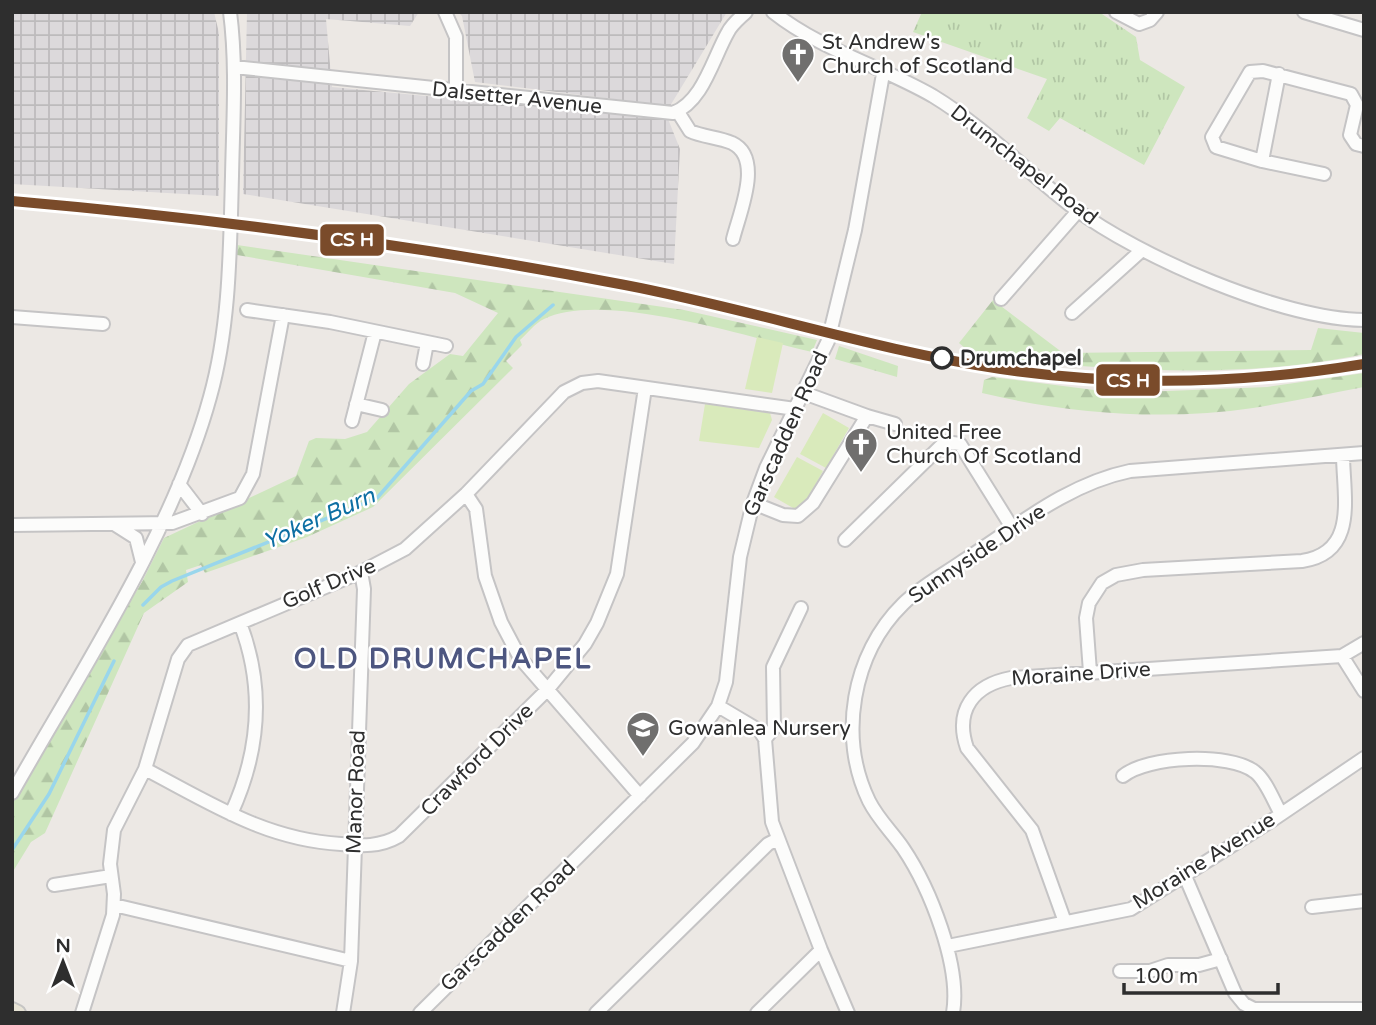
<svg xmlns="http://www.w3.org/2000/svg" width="1376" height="1025" viewBox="0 0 1376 1025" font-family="'Varela Round',sans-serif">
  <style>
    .industrial { fill: url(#industrial-grid) }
    .grass { fill: url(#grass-tufts) }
    .forest { fill: url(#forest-firs) }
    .pitch { fill: #d9eabb }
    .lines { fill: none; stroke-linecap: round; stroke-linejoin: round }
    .stream { stroke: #99d6ec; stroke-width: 3.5 }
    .minor-casing { stroke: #c5c4c5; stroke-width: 16 }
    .major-casing { stroke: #c6c5c4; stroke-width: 18 }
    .minor { stroke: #fcfcfb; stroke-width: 12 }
    .major { stroke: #e8e4d6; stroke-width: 14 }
    .rail-1-casing { stroke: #fff; stroke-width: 16 }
    .rail-1 { stroke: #7a4b2a; stroke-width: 10 }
    .stop-dot { fill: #fff; stroke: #2e2e2e; stroke-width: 3.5 }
    .labels { text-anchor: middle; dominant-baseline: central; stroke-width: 5; stroke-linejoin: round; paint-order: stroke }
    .poi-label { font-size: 21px; fill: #2e2e2e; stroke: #fff; text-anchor: start }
    .street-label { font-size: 21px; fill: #2e2e2e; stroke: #fff }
    .stop-label { font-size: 21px; font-weight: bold; fill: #2e2e2e; stroke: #fff; text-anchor: start }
    .water-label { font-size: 23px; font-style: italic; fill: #0d6fa3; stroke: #fff }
    .district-label { font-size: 28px; font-weight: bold; letter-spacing: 2px; fill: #4d5680; stroke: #fff }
    .line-badge { stroke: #fff; stroke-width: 2.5 }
    .badge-label { font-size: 19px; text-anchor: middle; font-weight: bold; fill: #fff }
  </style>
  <defs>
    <pattern id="industrial-grid" width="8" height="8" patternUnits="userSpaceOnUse" patternTransform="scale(1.75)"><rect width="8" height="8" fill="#dcd9db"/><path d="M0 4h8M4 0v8" fill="none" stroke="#bdbbbc"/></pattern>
    <pattern id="grass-tufts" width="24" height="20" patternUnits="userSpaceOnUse" patternTransform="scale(1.75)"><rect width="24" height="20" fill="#cee6be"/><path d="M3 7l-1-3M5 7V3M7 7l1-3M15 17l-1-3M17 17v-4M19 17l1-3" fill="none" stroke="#b1c6a4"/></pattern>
    <pattern id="forest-firs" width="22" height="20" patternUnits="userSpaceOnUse" patternTransform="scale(1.75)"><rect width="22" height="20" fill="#cee6be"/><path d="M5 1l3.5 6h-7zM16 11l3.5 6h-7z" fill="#b1c6a4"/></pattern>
  </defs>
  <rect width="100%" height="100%" fill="#ece8e4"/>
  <path class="industrial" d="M12,12H214L219,33V196L12,184Z
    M247,12H419L410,26L326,19L332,87L668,119L680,149L674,264L243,194Z
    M458,12H727L670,106L475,82L462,16Z"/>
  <path class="grass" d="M922,12H1099L1136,37L1140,60L1185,87L1144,165L1060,118L1049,131L1027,118L1047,79L913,32Z"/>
  <path class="forest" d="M237,245L684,310L817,340L812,352C749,337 601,290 544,319C535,323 527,334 520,340L522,345L506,361L513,368L373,507L307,537L205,573L201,565L186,570L188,582L144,613L45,833L31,842L12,873V804L143,580L164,538L296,476L309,441L316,438L345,439L367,432L409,384L450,354L463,356L498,313L455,293L237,255Z
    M993,300L1063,353L1311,350L1318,328L1364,333V354C1241,381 1097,370 973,355L959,343Z
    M839,346L898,366L897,377L835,359Z
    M1364,373V387C1327,394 1290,402 1253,408C1165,421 1069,414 982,393L984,380L992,377L1118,393L1267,387Z"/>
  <path class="pitch" d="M757,337L783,343L772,393L745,389Z
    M705,404L770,413L772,420L759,448L699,441Z
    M823,413L849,428L826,468L800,454Z
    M797,457L823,471L800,512L774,497Z"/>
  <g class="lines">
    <path class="stream" d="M143,605L161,587L172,581L377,498L471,391L483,384L516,337L553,305
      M12,850L49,794L114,661"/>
    <defs>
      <path id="minor" d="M445,12L456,37V92
        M773,12C821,50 881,66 933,96C984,127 1027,172 1074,208C1139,257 1282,319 1364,320
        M1116,12L1139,24L1150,20L1157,12
        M1304,12L1364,30
        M234,67L673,113C703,102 713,58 728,32C732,24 740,18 746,12
        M678,112L690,131C703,137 718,137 732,143C764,158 739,214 733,239
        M1262,161L1279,74
        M1324,174L1262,161L1216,147L1212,137L1250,72L1263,71L1351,94L1357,105L1350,135L1356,144L1364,146
        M1001,299L1078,211
        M247,310L330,322L446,346
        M1072,313L1142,250
        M12,317L103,324
        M423,364L427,343
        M804,393L867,416
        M356,404L382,410
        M352,421L375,332
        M179,484L202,514
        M466,494L476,509L485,576L501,622L520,658L640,796
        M753,503L783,515L798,516L813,503L867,416L895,424
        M114,524L136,538L142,562
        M12,525L172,523L240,498L253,474L283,315
        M845,540L945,442L960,444L1013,529
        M801,608L773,667L774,728L765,739L772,822L821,950L848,1013
        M1342,656L1364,691
        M1090,672L1086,618L1089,603L1102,583L1116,575L1143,570L1302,561C1357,553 1344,499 1343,457
        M718,706L760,731L765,739
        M145,769C210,803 266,840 341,844C362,846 380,847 399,836L548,689L585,644L597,623L617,574L645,388
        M1123,776C1147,756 1230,752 1255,772C1266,780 1274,802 1281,814
        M12,793C81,671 173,532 210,397C230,326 230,249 232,176C233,122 237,66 230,12
        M231,814C260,751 265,688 240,623
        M1185,876L1235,993L1244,1004L1254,1009H1364
        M54,885L111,876
        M114,905L351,961
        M1312,907L1364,901
        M1065,922L1032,830L967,748C954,710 974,685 1011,678L1342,656L1364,643
        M948,946L1131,909L1274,819L1364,758
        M1120,971H1150L1168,965H1199L1221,959
        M82,1013L113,915L114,894L110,864L114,830L145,769L178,659L188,645L361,572L405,549L466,494L564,392L582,383L598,381L795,409
        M343,1013L351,961L364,589L361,572
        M420,1013L693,743L718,706L726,682L740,557L753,503L766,468L828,341L855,230L883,74
        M596,1013L768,844L778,839
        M757,1013L821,950
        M953,1013C961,966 930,888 903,848C892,832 878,819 869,801C838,737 852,654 903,604C920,587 943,575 963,561C1016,527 1067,484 1130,471L1364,453"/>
      <path id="major" d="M12,1010L18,1013"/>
    </defs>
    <use href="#minor" class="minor-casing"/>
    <use href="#major" class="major-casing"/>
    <use href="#minor" class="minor"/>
    <use href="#major" class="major"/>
    <defs>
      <path id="rail-1" d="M12,201C218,219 422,246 625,285C751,309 874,350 1001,369C1123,387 1243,384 1364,364"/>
    </defs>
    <use href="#rail-1" class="rail-1-casing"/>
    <use href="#rail-1" class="rail-1"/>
  </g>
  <defs>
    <symbol id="church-pin" viewBox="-11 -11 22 30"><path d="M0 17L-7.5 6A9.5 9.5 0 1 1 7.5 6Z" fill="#706f6e" stroke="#fff"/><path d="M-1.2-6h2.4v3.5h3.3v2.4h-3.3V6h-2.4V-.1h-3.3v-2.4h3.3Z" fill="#fff"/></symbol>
    <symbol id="school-pin" viewBox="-11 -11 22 30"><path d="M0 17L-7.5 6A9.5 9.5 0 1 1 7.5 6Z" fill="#706f6e" stroke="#fff"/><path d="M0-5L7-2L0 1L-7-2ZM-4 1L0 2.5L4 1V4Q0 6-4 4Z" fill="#fff"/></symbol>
  </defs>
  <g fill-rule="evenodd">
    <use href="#church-pin" x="779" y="35" width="38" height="52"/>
    <use href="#church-pin" x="842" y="425" width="38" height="52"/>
    <use href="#school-pin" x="624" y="709" width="38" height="52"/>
  </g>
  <circle class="stop-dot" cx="942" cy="358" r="10"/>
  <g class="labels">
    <g class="poi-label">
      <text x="822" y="42">St Andrew's<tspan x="822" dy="24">Church of Scotland</tspan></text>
      <text x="886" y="432">United Free<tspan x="886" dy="24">Church Of Scotland</tspan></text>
      <text x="668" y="728">Gowanlea Nursery</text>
    </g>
    <g class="street-label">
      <text transform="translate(517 98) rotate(6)">Dalsetter Avenue</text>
      <text transform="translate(1024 165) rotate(38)">Drumchapel Road</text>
      <text transform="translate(786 434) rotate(-66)">Garscadden Road</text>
      <text transform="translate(977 554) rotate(-34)">Sunnyside Drive</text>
      <text transform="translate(329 584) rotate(-23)">Golf Drive</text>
      <text transform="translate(1081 674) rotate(-4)">Moraine Drive</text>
      <text transform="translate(477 760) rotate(-45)">Crawford Drive</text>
      <text transform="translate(356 792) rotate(-88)">Manor Road</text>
      <text transform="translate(1204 861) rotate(-32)">Moraine Avenue</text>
      <text transform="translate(508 926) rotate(-44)">Garscadden Road</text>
    </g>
    <g class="stop-label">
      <text x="960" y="358">Drumchapel</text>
    </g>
    <g class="water-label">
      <text transform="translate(319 519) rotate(-24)">Yoker Burn</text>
    </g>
    <g class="district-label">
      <text x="443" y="659">OLD DRUMCHAPEL</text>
    </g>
  </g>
  <g class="line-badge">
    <rect x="319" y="223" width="66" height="34" rx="7" fill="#7a4b2a"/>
    <rect x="1095" y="363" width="66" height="34" rx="7" fill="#7a4b2a"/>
  </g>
  <g class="badge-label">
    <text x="352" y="246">CS H</text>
    <text x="1128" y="387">CS H</text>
  </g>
  <rect width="1376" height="1025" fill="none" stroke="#2e2e2e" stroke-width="28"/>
  <g transform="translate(63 962)" stroke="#ffffff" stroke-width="5" paint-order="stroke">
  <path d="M0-5L12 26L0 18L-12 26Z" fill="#2e2e2e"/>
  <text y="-10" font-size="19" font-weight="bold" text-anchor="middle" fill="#2e2e2e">N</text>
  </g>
  <path d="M1124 983v10h154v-10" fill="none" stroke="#2e2e2e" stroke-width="3.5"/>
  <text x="1134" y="983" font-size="21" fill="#2e2e2e" stroke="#ffffff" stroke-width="5" paint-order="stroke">100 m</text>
</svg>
